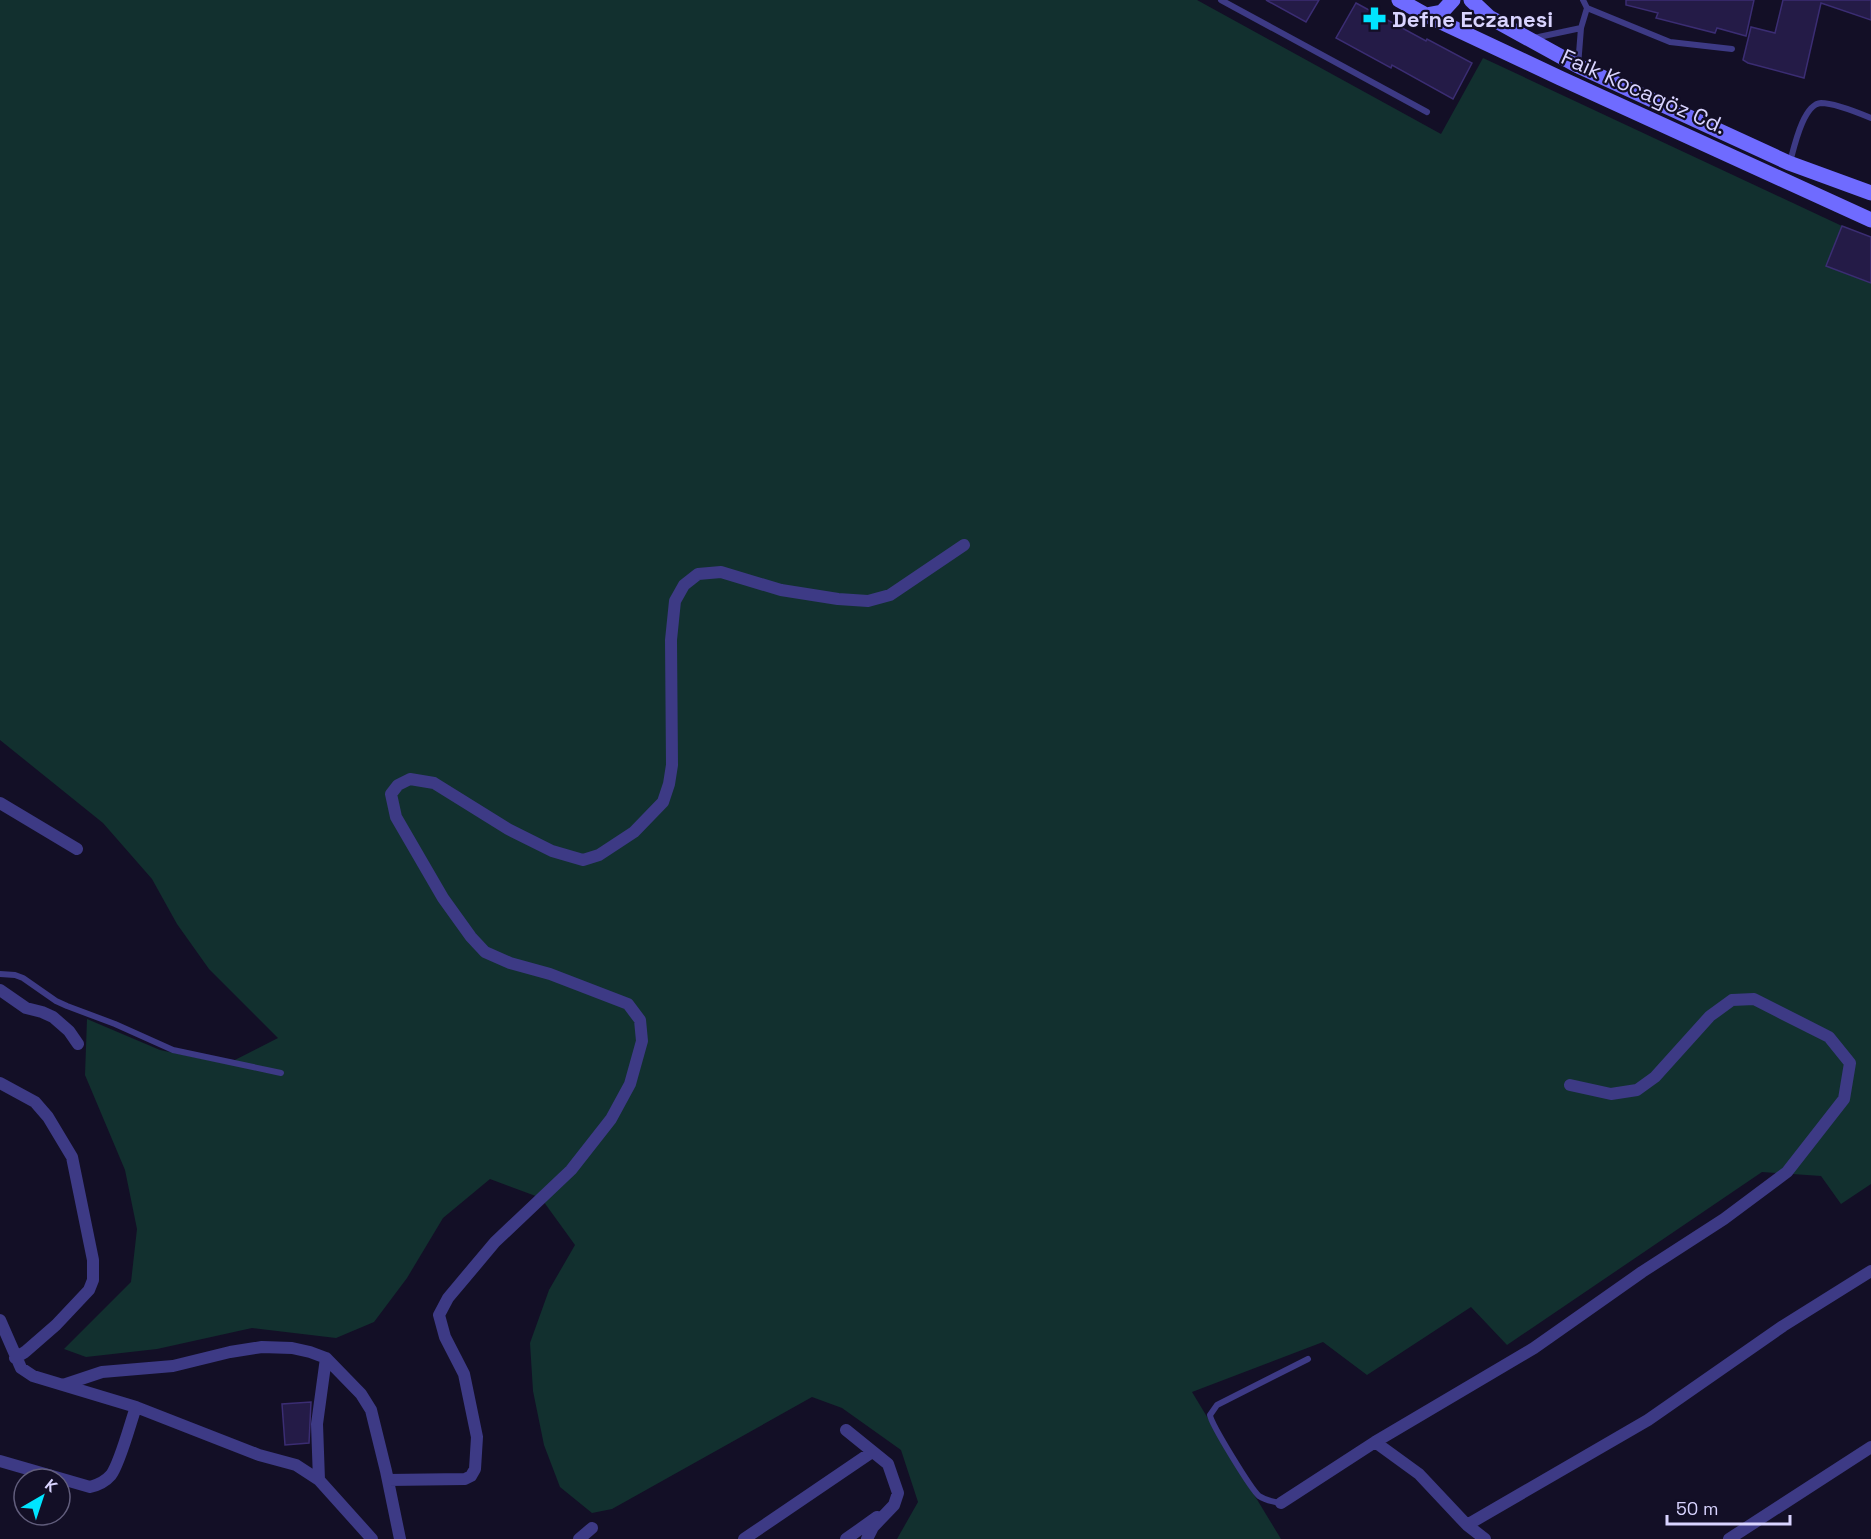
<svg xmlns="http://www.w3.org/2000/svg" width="1871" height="1539" viewBox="0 0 1871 1539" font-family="'Space Grotesk',sans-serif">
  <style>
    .green { fill: #12302f }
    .building { fill: #241b47; stroke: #3b2d73; stroke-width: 1.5 }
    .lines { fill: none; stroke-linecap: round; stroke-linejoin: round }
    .lane { stroke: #3d3a85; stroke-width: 6 }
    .street { stroke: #3d3a85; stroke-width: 12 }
    .secondary { stroke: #6f6bff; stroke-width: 15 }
    .labels { text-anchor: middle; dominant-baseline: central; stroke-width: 4.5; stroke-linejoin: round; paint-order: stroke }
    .poi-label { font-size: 22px; font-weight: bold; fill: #d9d4ff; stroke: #130f26; text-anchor: start }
    .street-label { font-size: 22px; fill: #d9d4ff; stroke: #130f26 }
  </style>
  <rect width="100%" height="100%" fill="#130f26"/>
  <path class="green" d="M0,0H1197L1441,134L1483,58L1842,226L1871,283V1184L1841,1204L1821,1176L1762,1172L1507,1345L1471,1307L1367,1375L1323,1342L1192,1392L1281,1539H897L918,1502L901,1450L842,1408L812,1397L612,1509L592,1513L560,1487L544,1445L533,1391L530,1343L549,1290L575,1245L541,1198L490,1179L443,1218L407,1278L374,1322L336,1338L252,1328L157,1349L86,1357L64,1349L131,1282L137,1229L125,1170L85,1075L87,1019L160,1050L227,1064L278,1038L209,969L177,924L152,879L103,823L0,740Z"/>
  <path class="building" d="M1266,0H1319L1306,22Z
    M1626,0H1754L1746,36L1717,28L1715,33L1656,18L1658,13L1626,5Z
    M1783,0H1871V20L1821,3L1804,78L1748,63L1743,60L1751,27L1775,33Z
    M1356,3L1426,41L1427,39L1472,63L1453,99L1392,65L1391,68L1336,38Z
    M1842,226L1871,237V283L1826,266Z
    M311,1402L309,1443L285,1445L282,1404Z"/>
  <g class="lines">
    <path class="lane" d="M1221,0L1427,112
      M1583,0L1587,8L1670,42L1732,49
      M1534,38L1581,28
      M1578,66L1581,28L1587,8
      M1790,162C1794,148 1803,104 1821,103C1834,103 1859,113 1871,118
      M0,974L15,975L23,978L56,1001L67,1006L115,1024L173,1050L281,1073
      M1281,1503C1274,1502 1265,1500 1259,1496C1251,1489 1211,1424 1210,1415L1217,1405L1308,1359"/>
    <path class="street" d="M0,803L77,849
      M0,990L26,1008L42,1012L53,1017L69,1031L78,1044
      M0,1083L35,1102L48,1117L72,1157L93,1260V1280L89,1290L56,1325L25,1352L15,1358
      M0,1320L21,1368L33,1376L136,1407L259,1455L296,1465L319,1480L372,1539
      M63,1385L102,1372L173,1366L230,1352L262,1347L292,1348L310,1352L326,1358L361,1394L371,1410L386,1471L400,1539
      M846,1430L888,1464L898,1493L894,1505L873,1527L867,1539
      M1375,1442L1419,1474L1467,1525L1485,1539
      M0,1461L90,1487C98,1485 105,1482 111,1475C120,1463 130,1424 136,1407
      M319,1480L317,1424L326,1358
      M388,1480L465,1479L471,1476L475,1469L477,1437L464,1374L445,1337L439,1315L448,1298L495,1242L571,1170L611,1119L630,1084L642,1041L640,1020L628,1004L550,974L510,963L485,952L471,937L443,898L396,817L391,794L398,785L410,779L434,783L508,829L552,851L583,860L599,855L634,832L663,802L669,784L672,765L671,640L675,601L684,585L698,574L721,572L781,590L838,599L868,601L890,595L964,545
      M1281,1503L1375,1442L1534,1348L1642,1272L1724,1219L1787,1172L1844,1099L1850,1063L1829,1037L1754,999L1732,1000L1710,1016L1655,1077L1637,1090L1611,1094L1570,1085
      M1467,1525L1648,1420L1783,1326L1871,1271
      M579,1539L592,1528
      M744,1539L872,1452
      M846,1539L877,1517
      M1729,1539L1871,1447"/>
    <path class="secondary" d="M1399,0L1426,15L1560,78L1871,220
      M1471,0L1489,17L1578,66L1789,163L1871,193
      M1426,15L1442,12L1453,0"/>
  </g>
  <defs>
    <symbol id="pharmacy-bare" viewBox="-9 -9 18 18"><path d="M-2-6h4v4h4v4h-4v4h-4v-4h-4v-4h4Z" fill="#00e5ff" stroke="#130f26" stroke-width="2.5" paint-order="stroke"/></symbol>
  </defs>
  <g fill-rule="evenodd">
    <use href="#pharmacy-bare" x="1358" y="2" width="33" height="33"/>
  </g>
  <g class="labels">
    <g class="poi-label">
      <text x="1392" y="19">Defne Eczanesi</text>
    </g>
    <g class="street-label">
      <text transform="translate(1644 91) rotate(24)">Faik Kocagöz Cd.</text>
    </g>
  </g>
  <g transform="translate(42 1497) rotate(39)"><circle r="28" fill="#130f26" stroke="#625e7d" stroke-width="1.5"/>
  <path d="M0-4.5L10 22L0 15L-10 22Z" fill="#00e5ff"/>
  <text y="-9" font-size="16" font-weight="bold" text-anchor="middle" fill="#d9d4ff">K</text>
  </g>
  <path d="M1667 1515v9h123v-9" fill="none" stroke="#d9d4ff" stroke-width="3"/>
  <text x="1676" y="1515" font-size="18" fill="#d9d4ff" stroke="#130f26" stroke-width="4.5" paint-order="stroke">50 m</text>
</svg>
